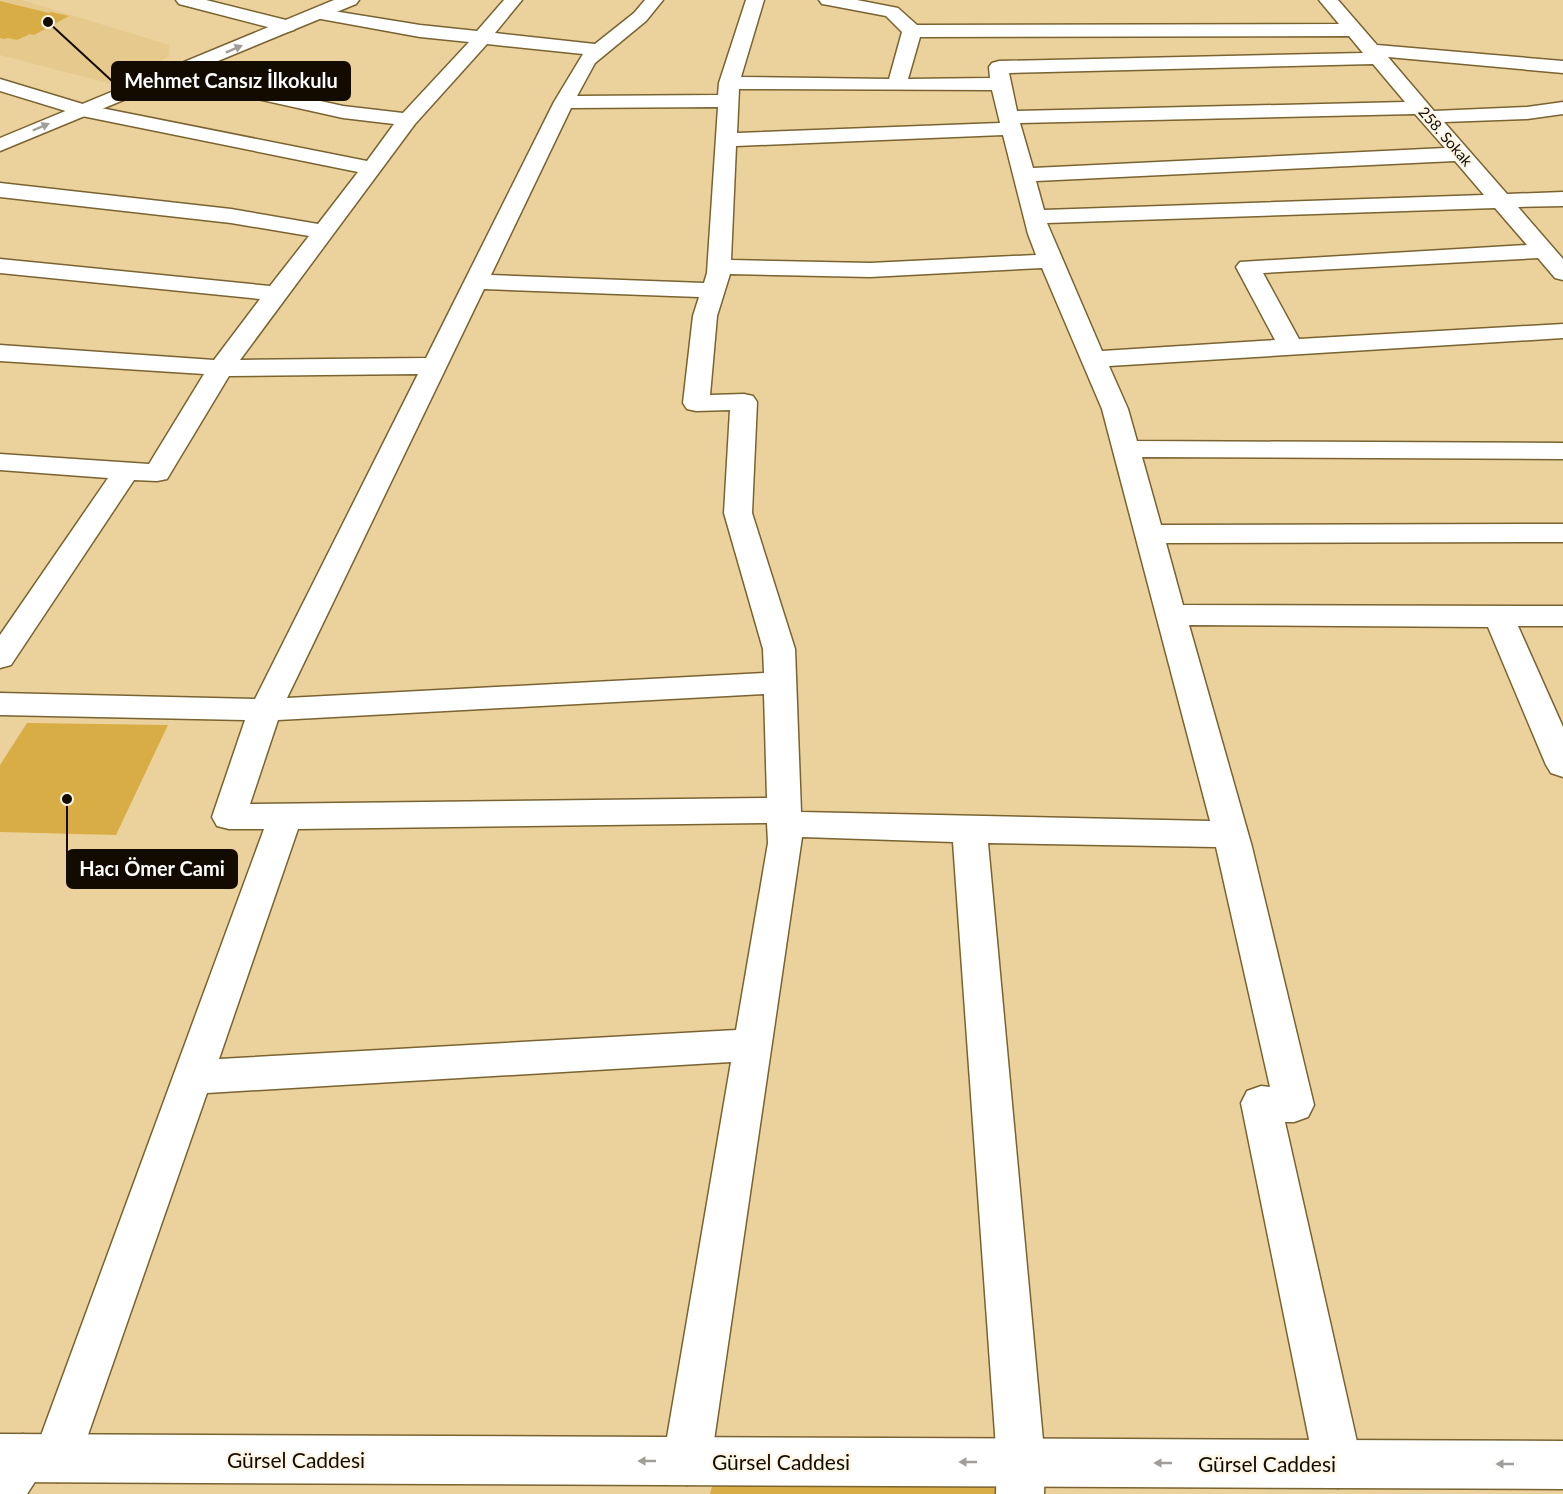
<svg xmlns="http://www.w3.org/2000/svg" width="1563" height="1494" viewBox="0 0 1563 1494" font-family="Lato,sans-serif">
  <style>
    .built { fill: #e6c98c }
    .building { fill: #d9ad46 }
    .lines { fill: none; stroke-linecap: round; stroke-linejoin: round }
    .minor-casing { stroke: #796330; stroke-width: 3 }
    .tertiary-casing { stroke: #796330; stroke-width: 3 }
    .secondary-casing { stroke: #796330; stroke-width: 3 }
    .minor { fill: #fff; fill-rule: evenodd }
    .tertiary { fill: #fff; fill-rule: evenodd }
    .secondary { fill: #fff; fill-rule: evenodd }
    .oneway { fill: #a19d99 }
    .labels { text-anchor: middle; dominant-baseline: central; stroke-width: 4.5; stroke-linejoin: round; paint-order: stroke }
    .far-street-label { font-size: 15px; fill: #130a00; stroke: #fdf5e5 }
    .near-street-label { font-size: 21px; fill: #130a00; stroke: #fdf5e5 }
    .leader { fill: none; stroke: #130a00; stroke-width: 2 }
    .callout-dot { fill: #130a00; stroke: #fdf5e5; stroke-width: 2 }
    .callout { fill: #130a00; stroke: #130a00; stroke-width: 2 }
    .callout-label { font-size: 20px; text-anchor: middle; font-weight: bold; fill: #fff }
  </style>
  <rect width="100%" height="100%" fill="#ebd29d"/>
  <path class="built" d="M0,0H22L169,45L170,56L115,85L0,55Z"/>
  <path class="building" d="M0,1L49,13L51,12L69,16L34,35L30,34L17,40L8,38L4,39L0,38Z
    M27,723L168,725L116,835L0,832V765Z
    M715,1476L1011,1484L1009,1494H710Z"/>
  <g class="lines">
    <defs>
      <path id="minor" d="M176,0H206L294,22L296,26L294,30L287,32L179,4Z
        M504,0H522L495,33L595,44L634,13L645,0H663L646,21L595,63L577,96L718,95L719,83L746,0H764L741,77L889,79L902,32L886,16L828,5L822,4L819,0H857L898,8L917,25L1339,24L1319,0H1338L1377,45L1563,61V73L1388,57L1434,111L1527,107L1563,102V114L1527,119L1444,122L1507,194L1563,192V206L1518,207L1563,259V280L1555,278L1538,258L1263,273L1299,339L1563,324V338L1109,366L1128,409L1137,441L1563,443V459L1142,457L1161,525L1563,524V542L1166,543L1183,605L1563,606V626H1518L1563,727V777L1551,773L1546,765L1488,627L1189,625L1252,847L1314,1105L1308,1117L1294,1122H1285L1362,1464L1355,1481L1338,1488L1321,1481L1314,1464L1241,1103L1247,1091L1261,1086L1270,1087L1216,847L988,843L1045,1462L1044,1494H996L997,1462L953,842L802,837L711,1461L704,1478L687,1485L670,1478L663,1461L731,1062L207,1093L74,1475L57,1482L40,1474L27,1494H0V1450L6,1441L23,1434L39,1441L264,829H229L217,826L212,817L245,720L0,715V693L255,699L418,374L229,376L167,479L157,481L134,480L11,665L0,668V635L108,478L0,470V454L149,464L204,374L0,361V345L214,360L260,299L0,273V259L270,286L309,236L231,223L0,197V183L231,209L318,224L358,172L82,116L0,91V79L86,105L367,161L394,124L343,118L171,80L164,78L161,74L164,70L171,68L343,106L403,113L469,42L420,37L321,19L315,18L312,14L315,10L321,9L420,25L477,31ZM1349,36L1363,53L999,61L992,63L989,67L990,78L908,79L920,37ZM487,44L583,54L554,102L426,358L240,360L415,124ZM1373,64L1405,102L1017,111L1009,73ZM739,89L992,90L1000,123L737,133ZM718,107L707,273L704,283L491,275L571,108ZM1415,114L1445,148L1033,168L1020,123ZM1003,135L1028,234L1036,255L870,263L731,260L736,146ZM1455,161L1484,195L1044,210L1036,181ZM1495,208L1527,245L1240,262L1236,267L1275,340L1102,351L1047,223ZM1042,268L1102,409L1210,821L801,812L795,649L752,513L757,402L753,396L744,394L710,395L717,316L730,274L870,277ZM484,289L699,297L693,316L683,403L687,409L696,411L730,410L724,513L763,649L764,673L287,698ZM764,694L767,798L250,804L278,720ZM767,823L768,843L736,1030L219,1059L298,829Z"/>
      <path id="tertiary" d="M334,0H359L356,4L0,151V138Z"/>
      <path id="secondary" d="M0,1434L1563,1441V1489L0,1482Z"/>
    </defs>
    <use href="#minor" class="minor-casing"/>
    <use href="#tertiary" class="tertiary-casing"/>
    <use href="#secondary" class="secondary-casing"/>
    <use href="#minor" class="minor"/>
    <use href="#tertiary" class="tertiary"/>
    <use href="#secondary" class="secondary"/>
  </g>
  <defs><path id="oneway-solid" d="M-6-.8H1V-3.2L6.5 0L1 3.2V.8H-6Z" transform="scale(1.5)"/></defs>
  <g class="oneway">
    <use href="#oneway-solid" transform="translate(234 49) rotate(-24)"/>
    <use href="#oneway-solid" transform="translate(41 127) rotate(-23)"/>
    <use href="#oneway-solid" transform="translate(647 1461) rotate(-180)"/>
    <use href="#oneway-solid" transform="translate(968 1462) rotate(-180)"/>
    <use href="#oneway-solid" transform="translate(1163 1463) rotate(-180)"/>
    <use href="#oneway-solid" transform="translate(1505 1464) rotate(-180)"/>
  </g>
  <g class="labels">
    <g class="far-street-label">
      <text transform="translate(1446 136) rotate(49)">258. Sokak</text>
    </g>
    <g class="near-street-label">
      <text x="296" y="1459">Gürsel Caddesi</text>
      <text x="781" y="1461">Gürsel Caddesi</text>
      <text x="1267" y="1463">Gürsel Caddesi</text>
    </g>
  </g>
  <path class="leader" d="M48 22L112 81M67 799L67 869"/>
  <g class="callout-dot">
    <circle cx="48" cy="22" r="6"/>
    <circle cx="67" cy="799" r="6"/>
  </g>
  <g class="callout">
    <rect x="112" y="62" width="238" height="38" rx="6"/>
    <rect x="67" y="850" width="170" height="38" rx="6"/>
  </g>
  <g class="callout-label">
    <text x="231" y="88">Mehmet Cansız İlkokulu</text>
    <text x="152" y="876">Hacı Ömer Cami</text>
  </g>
</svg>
